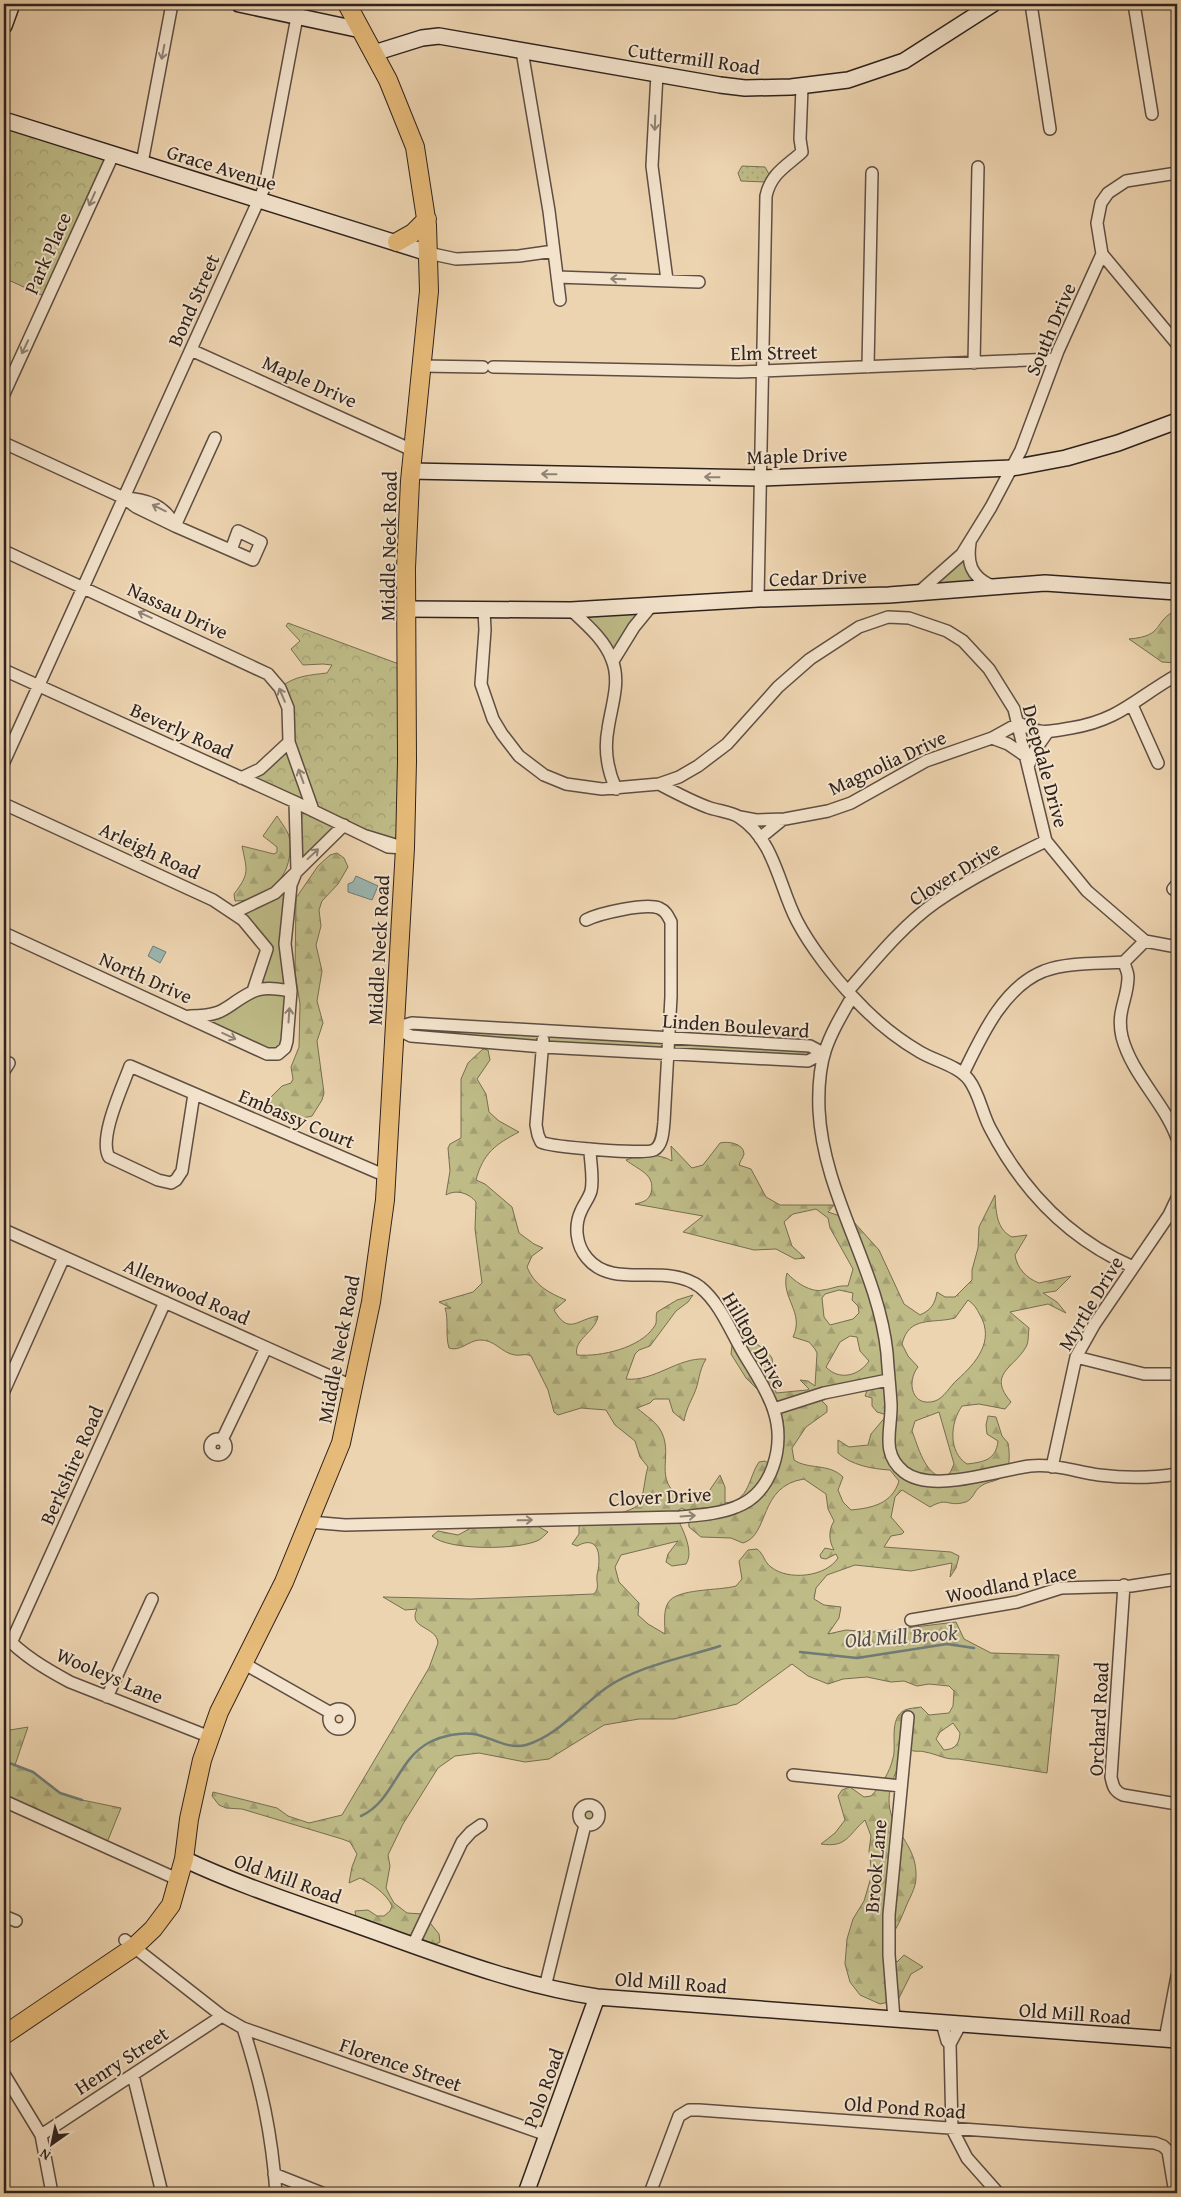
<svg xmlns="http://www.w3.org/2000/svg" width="1181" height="2197" viewBox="0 0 1181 2197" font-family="'Gentium Book Plus',serif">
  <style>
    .grass { fill: #bebb87; stroke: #766e52 }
    .forest { fill: url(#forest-firs); stroke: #766e52; fill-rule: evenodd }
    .park { fill: url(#park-crowns); stroke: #766e52 }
    .garden { fill: url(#garden-dots); stroke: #766e52 }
    .water { fill: #9bb7b3; stroke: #6f7b77 }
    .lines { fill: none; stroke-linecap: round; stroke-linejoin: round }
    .stream { stroke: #6f7b77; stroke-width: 2.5 }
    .street-casing { stroke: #5e4e42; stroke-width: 14 }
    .secondary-casing { stroke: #2e221d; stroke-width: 18 }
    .primary-casing { stroke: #2e221d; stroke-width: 20 }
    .street { stroke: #f3e3cc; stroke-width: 11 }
    .secondary { stroke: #f3e3cc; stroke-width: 15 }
    .primary { stroke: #e6ba78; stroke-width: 18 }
    .oneway { stroke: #908274 }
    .labels { text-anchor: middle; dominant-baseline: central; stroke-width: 4; stroke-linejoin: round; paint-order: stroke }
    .street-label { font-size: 20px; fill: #2e221d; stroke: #f3e3cc }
    .water-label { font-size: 21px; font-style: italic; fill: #4f4f4a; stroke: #f3e3cc }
  </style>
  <defs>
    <pattern id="forest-firs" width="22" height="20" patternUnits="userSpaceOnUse" patternTransform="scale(1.25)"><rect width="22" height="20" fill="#bebb87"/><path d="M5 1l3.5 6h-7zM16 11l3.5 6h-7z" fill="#a4a074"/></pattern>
    <pattern id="park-crowns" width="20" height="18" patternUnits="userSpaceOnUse" patternTransform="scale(1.25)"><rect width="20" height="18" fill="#bebb87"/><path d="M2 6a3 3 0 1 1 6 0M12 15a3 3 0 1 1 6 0" fill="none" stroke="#a4a074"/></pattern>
    <pattern id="garden-dots" width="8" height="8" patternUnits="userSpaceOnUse" patternTransform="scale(1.25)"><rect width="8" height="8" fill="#bebb87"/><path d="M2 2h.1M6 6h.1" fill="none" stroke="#a4a074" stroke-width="1.8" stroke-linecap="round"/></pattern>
  </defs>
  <rect width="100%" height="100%" fill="#edd4b0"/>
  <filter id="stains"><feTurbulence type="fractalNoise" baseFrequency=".004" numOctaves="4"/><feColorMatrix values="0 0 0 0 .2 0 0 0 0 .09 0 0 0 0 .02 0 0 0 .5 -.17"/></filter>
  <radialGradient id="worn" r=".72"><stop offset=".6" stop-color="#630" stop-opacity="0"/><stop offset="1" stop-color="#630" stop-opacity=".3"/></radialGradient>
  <path class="grass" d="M968,547L984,584L925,589Z
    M641,611L614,655L578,613Z
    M291,885L287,1041L278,1054L186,1016H206L253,991L267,949L233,913Z
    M395,1028L739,1042L823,1053L808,1061L411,1036Z
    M581 1815a8 8 0 1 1 16 0a8 8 0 1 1-16 0Z"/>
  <path class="forest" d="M1177,610V663L1162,662L1129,639C1166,636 1152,621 1177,610Z
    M277,816C281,822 287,830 289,836C296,872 271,901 235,901L234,894C250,873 247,871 242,846L274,854L277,852V847L263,836Z
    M337,853L344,858L348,867L338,884L322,901L319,910L321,926L316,945L322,971L317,1001L323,1023L317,1041L324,1093L322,1100L312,1116C299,1120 270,1118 270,1098L282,1086L291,1083L293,1079L291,1067L299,1047L300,1004L295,973L296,898L318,866L330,855Z
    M483,1049L488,1050L490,1060L477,1079L486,1094L489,1112L499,1121L519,1132C496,1144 483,1153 476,1180L485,1184L512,1207L519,1233L534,1244L543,1248L532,1256L527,1267C534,1285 549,1293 566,1300L554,1310C569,1336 577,1319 598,1316C596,1332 573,1339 577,1355C601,1357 640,1348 654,1327C658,1322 655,1318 657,1312L677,1300L693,1295L688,1302L676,1311L650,1346L639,1350L635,1354L626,1379C654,1382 678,1357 706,1359C698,1372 700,1381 694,1394C690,1403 686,1410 684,1421L673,1412L669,1399H654L650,1403L637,1408C646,1416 657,1422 662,1433C673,1457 653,1479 681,1498C688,1502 696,1503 703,1500L720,1475L725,1487V1503C750,1501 748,1478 759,1462L765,1461L769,1464C780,1448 786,1439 783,1420L765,1405L758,1390L746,1378L731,1354L734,1328L739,1319L748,1327L755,1343L766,1350L772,1358L776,1393L807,1390L809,1389L800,1380L808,1381L815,1386L817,1353L815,1349L809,1342L793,1337C805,1312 780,1298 787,1273C795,1282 811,1293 823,1290C832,1289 838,1285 848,1286L853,1269L830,1228L828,1218L816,1209L793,1214L784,1222L792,1246L805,1258L795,1259L776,1249L754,1250L683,1232L703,1216L635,1204C643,1202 648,1201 651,1193C656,1174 638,1170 626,1160C641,1154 659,1153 672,1161L671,1146L692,1168L703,1165L720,1143C727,1141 744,1143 744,1154C743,1158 740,1161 739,1165L751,1169L766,1197L780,1205H834L828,1212L852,1220L879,1250L904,1304L920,1315C931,1310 935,1304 937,1292L945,1297H955L972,1280V1270L978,1248L979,1227L995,1195C996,1211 996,1229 1012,1237L1027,1235L1015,1255C1017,1268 1026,1278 1039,1283L1071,1276L1056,1291L1043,1293L1057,1302L1066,1313L1048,1304L1010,1312L1029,1328C1028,1333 1029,1342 1026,1347C1013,1369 987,1374 1011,1402L1005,1409L979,1404L962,1406C950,1423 948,1452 967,1464C984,1462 996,1460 998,1441L987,1434L986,1425L988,1416L996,1417L1002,1436L1008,1443C1010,1455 1011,1472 999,1479C993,1482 986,1482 981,1486C973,1491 974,1501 962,1503C946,1506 948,1497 930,1507L902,1490L895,1497L891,1517L904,1532L902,1534L891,1536L884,1547L951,1552L959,1556L956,1568L950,1577L952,1563L911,1571L855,1565L827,1575L816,1588L814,1599L824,1605L841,1607L839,1618L828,1634L846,1630L873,1632L956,1622L964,1639L991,1653L1059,1655L1047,1773L958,1759C945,1760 937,1754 925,1752C919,1750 915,1753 909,1749C896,1770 883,1792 892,1817C900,1838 917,1850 916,1877C916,1889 909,1898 905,1909C899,1923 895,1934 883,1944L897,1962L904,1955L923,1967L911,1974L898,2000L880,2004L860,1995L850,1982L845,1964L847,1939L853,1919L864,1901L872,1874L869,1851L871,1836L865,1820C848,1835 847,1848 821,1844L835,1833L845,1820L838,1796L842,1790L850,1787L864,1797L871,1796C881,1786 890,1772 893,1758C897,1746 888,1718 905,1710C909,1708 916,1708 921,1707L929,1715L949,1713L953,1706L954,1691L949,1686L929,1684L917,1686L904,1681L891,1682L867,1677L843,1679L828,1684L808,1676L792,1664L737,1704L674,1719H639L604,1725L549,1759L525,1762L479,1753L455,1756L438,1768L403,1824L388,1855L390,1866L386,1888L390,1896L394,1903L407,1913L423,1914L439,1934L440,1942L436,1944L356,1918L355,1911L368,1910L377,1916H384L390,1911L392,1906C386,1893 372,1884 360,1878L349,1883L352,1867L357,1854L350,1842L342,1839L242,1809L226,1808L219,1805L212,1796L213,1792L277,1808L288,1816L309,1823L342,1815L429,1668L438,1643C437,1626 407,1629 417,1609L405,1610L383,1597L470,1599L594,1594C600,1587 596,1583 597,1575C601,1560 601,1533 577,1546L572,1544L579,1534V1524C591,1521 632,1512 638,1505C645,1495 644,1478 648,1467L640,1457L635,1441L615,1425L606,1410L581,1408L558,1415L554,1412L548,1390L531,1356C525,1353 521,1356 515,1355C501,1353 495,1339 479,1340C468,1341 460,1352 449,1348C445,1335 449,1320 445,1308H451L439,1302L473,1292L482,1283L475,1229L476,1202C469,1193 456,1189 446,1195L450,1171L448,1148L450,1144L461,1138V1079L468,1063ZM839,1290L853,1293L852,1300L858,1306L859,1313L853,1319L830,1325L824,1317L822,1298L825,1294ZM968,1300C974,1304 977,1309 980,1315C995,1341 976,1363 957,1380C950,1386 944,1398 935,1401C912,1408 906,1382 918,1367L908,1356L902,1344C909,1315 933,1324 955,1318ZM850,1336L857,1337L860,1351L869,1361C859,1376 839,1381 826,1367L840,1342ZM868,1388L865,1396L872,1398V1406L877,1412L887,1415L871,1434L868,1445L849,1447L838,1440V1453C851,1465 872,1469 890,1470L899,1481C892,1504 872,1508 851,1510L843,1502L838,1490L843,1477C829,1463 809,1470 794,1460L792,1448L806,1427L827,1412V1406L815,1394ZM939,1412L954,1464L950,1473L944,1477C925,1476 918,1446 912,1431L915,1421ZM804,1479L826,1494L828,1509L834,1521C828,1531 829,1541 834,1550L825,1548L820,1555L821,1558L826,1559L836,1554L838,1558C826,1577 788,1581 771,1567C764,1562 764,1554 757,1549L748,1550L739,1561L742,1579L736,1586C719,1591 676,1588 668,1603C663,1611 665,1625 665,1634L648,1624L638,1615L639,1603L619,1582L615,1567L621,1555L678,1541L668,1554L666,1562L672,1566L686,1564C695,1551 681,1525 674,1513L682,1508L688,1512L689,1527L701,1537L731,1538L743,1543C770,1535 758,1486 804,1479ZM953,1723L960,1733C959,1744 956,1749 944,1750L936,1739L940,1732Z
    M532,1523L548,1532C545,1535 542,1538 539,1540C520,1550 448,1551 432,1536L438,1531L458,1535L475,1526Z
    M28,1727L15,1765L33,1772L60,1793L82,1800L121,1808L106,1845L4,1800V1731Z"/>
  <path class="park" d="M4,120L113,155L48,298L4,278Z
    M288,623L407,667L405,848L344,825L297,870L295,802L241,778L289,742L280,688C293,676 310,675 327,673L332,665L323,664L303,665L291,649L300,641L286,626Z"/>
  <path class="garden" d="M742,166L765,167L769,174L768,180L765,182L741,181L738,173Z"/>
  <path class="water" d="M356,876L378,886L372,900L348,892V884L353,882Z
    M153,946L166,952L160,963L148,956Z"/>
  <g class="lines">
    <path class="stream" d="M800,1652L857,1658L947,1644L974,1648
      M4,1761L33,1772L60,1793L82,1800
      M361,1816C394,1801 397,1759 430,1742C442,1736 459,1732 474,1734C491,1737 508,1750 526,1745C557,1736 580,1707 606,1688C638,1666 683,1658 720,1646"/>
    <defs>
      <path id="street" d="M1031,4L1050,129
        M1134,4L1152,114
        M522,51L549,211L560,300
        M657,74L652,166L667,280
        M142,163L172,4
        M428,253L456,259L519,256L554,251
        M1102,254L1177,344
        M557,277L699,282
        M191,350L412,450
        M974,363L978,167
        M421,366L483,367
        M493,367L739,372L1055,359
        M868,367L872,173
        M4,394L113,155
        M215,438L175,526L253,560L261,542L238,531L231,550
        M4,443L124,498L136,507L175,526C165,505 146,499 124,498
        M970,543C967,563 971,576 990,585
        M4,551L268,674L280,688L288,708L289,742L313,810
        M919,592L962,554L991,507L1021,450L1058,351L1102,254L1097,223L1101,203L1108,193L1126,181L1177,173
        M758,599L766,196C771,173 787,166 802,152L800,139L802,87
        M484,610L485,630L481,684L493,719L502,734L519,756L544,775L566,784L602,789L659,784L679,777L698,766L727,744L778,687L810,659L859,627L888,617L909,618L947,631L963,641L989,669L1014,709L1046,841L1087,891L1145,941L1177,947
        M571,610C586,624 605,640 612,660C621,682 611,707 608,729C604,750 607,769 616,789
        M613,661L634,627L652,605
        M4,670L295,802L388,847L405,848L366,836
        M1132,705L1158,763
        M992,738L1008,744L1027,757
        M4,762L265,186L297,17
        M1029,764L1035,750L1047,733
        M241,778L260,769L289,742
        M659,784C676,793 693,802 710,808C719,811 731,812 739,817C775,840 779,887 797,921C810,946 834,977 853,997C872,1018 896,1038 920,1052C935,1061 959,1066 969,1080C979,1093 982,1113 990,1128C1022,1190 1069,1239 1133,1267
        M4,804L213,900L243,920L267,949L253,991
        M740,817L756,820L785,819L828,811L851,803L926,761L992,738L1019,723C1041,735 1047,732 1071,728C1120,720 1136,698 1177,675
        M760,838L782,820
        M1173,889L1177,884
        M233,913L275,893L344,825
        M4,933L267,1054H278L285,1048L287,1041L291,991L285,944L291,885L297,870L295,802
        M1124,962C1125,967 1128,972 1128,977C1128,999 1116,1011 1122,1037C1132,1075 1164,1102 1177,1138
        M1124,962L1145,941
        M848,991C875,960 902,926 936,902C971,878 1009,859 1046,841
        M852,997C827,1040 817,1058 819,1110C823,1195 878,1268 887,1353C888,1370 890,1387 891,1404C892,1429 880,1453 904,1472C932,1494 998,1470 1030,1466C1052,1463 1077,1472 1099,1475C1124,1478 1153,1478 1177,1474
        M190,1016C227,1016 224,1006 252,992C264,986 278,989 291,991
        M412,1023L810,1046L823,1053L808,1061L543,1047L411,1036L395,1028Z
        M543,1040L536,1125L538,1135L541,1142C551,1147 645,1155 654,1150C663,1145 663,1131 664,1122L671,997V922C668,916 666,911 659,908C645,903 600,913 586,920
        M4,1071L9,1063
        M963,1074C981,1037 1003,987 1044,971C1069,962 1099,964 1124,962
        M194,1094L182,1171L176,1180L171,1183L158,1180L109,1157C98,1138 123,1086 130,1066C216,1103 301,1140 386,1176
        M4,1230L354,1387
        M1076,1357L1144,1374H1177
        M4,1391L64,1257
        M774,1409L824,1393L888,1380
        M210 1447a8 8 0 1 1 16 0a8 8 0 1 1-16 0Z
        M222,1440L266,1348
        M1052,1467L1076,1357L1094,1325L1169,1215L1177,1198
        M310,1522L345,1525L680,1517C699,1515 719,1514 736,1507C773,1493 785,1445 774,1411C768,1391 754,1371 744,1354C731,1332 720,1303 700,1287C665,1261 614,1291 587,1258C576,1245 574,1226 581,1211C584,1204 589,1198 591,1191C594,1178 590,1162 590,1149
        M1124,1585L1111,1777C1113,1786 1114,1791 1123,1795L1177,1804
        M911,1620L1017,1602L1061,1588L1131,1586L1177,1579
        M4,1635C22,1655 46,1669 70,1682L210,1737
        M11,1643L165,1302
        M243,1663L331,1713
        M107,1697L152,1599
        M329 1719a10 10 0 1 1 20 0a10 10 0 1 1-20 0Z
        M793,1775L901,1786
        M4,1801L177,1879
        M579 1815a10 10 0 1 1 20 0a10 10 0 1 1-20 0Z
        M4,1916L16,1921
        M125,1940L222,2016L243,2028C261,2084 272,2134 276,2193
        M413,1945L462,1842L471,1832L481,1825
        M545,1987L585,1825
        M894,2019L889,1955V1915L908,1717
        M942,2023L947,2041L950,2044L952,2129L967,2158L998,2193
        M243,2028L547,2135
        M1165,2039L1177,1976
        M950,2044L960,2025
        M4,2074L41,2135L52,2193
        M133,2075L162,2193
        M41,2135L222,2016
        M274,2174L322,2193
        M650,2193L679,2116L689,2110H699L1155,2143L1163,2146L1168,2151L1175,2193"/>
      <path id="secondary" d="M239,4L361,30
        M4,26L12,4
        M374,53L422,38L439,36L720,85L745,88L791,87L848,80L904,61L993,4
        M4,120L428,253
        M410,471L760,478L1012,468L1066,458L1118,443L1177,421
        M407,609L571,610L758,599L889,595L1045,583L1177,592
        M184,1859C243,1887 305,1906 365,1928C441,1955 517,1985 597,1997L1177,2040
        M526,2193L597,1997"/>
      <path id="primary" d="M397,242L413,233L427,219
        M4,2035L134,1947L153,1929L171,1905L184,1859L189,1819L202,1760L219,1712L284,1582L341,1443L371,1302L385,1200L405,848L407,761L406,568L410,481L429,291L427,225L415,147L388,80L347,4"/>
    </defs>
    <use href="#street" class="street-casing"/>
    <use href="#secondary" class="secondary-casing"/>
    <use href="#primary" class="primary-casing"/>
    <use href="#street" class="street"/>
    <use href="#secondary" class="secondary"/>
    <use href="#primary" class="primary"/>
  </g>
  <defs><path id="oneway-shaft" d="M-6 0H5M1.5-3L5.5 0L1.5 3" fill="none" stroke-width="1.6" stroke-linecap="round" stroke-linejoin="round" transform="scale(1.25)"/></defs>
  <g class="oneway">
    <use href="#oneway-shaft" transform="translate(163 52) rotate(101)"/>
    <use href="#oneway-shaft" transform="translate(655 123) rotate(92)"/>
    <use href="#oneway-shaft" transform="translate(92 199) rotate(114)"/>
    <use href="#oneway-shaft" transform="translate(618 279) rotate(-178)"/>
    <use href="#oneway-shaft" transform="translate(25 347) rotate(115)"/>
    <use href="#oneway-shaft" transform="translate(549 474) rotate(-179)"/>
    <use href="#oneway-shaft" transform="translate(712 477) rotate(-179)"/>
    <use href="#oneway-shaft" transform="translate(159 508) rotate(-154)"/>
    <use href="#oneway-shaft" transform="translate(145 615) rotate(-155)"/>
    <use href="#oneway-shaft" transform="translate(282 695) rotate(-113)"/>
    <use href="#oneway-shaft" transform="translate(301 776) rotate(-110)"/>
    <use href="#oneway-shaft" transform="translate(313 854) rotate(-43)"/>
    <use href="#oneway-shaft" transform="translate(289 1015) rotate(-86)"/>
    <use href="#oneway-shaft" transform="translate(229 1036) rotate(25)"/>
    <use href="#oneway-shaft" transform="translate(688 1516) rotate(-4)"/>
    <use href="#oneway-shaft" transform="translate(525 1520) rotate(-1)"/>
  </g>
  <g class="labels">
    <g class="street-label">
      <text transform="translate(694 58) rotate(8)">Cuttermill Road</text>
      <text transform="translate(222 167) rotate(17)">Grace Avenue</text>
      <text transform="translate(47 253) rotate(-66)">Park Place</text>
      <text transform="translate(193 300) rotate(-66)">Bond Street</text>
      <text transform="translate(1050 329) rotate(-67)">South Drive</text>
      <text transform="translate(774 352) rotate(-1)">Elm Street</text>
      <text transform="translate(310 381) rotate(24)">Maple Drive</text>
      <text transform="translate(797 455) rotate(-2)">Maple Drive</text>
      <text transform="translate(388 546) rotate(-89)">Middle Neck Road</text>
      <text transform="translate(818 577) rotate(-2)">Cedar Drive</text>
      <text transform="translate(178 610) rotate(25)">Nassau Drive</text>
      <text transform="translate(182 730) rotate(24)">Beverly Road</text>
      <text transform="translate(887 762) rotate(-25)">Magnolia Drive</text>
      <text transform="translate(1046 766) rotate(75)">Deepdale Drive</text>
      <text transform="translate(150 850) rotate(25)">Arleigh Road</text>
      <text transform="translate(954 873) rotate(-32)">Clover Drive</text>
      <text transform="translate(378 950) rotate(-87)">Middle Neck Road</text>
      <text transform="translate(146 977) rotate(24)">North Drive</text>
      <text transform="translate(736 1025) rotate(4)">Linden Boulevard</text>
      <text transform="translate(297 1118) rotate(23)">Embassy Court</text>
      <text transform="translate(187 1291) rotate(24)">Allenwood Road</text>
      <text transform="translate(1090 1303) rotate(-59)">Myrtle Drive</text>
      <text transform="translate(755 1340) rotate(60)">Hilltop Drive</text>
      <text transform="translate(338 1349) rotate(-79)">Middle Neck Road</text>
      <text transform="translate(71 1465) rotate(-66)">Berkshire Road</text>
      <text transform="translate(660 1496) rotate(-3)">Clover Drive</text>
      <text transform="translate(1011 1583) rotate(-11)">Woodland Place</text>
      <text transform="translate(110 1675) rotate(23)">Wooleys Lane</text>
      <text transform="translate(1098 1719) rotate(-87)">Orchard Road</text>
      <text transform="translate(875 1866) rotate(-85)">Brook Lane</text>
      <text transform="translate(288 1878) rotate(20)">Old Mill Road</text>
      <text transform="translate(671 1982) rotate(4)">Old Mill Road</text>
      <text transform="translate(1075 2013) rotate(4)">Old Mill Road</text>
      <text transform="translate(121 2060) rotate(-33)">Henry Street</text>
      <text transform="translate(401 2064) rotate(19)">Florence Street</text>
      <text transform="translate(543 2088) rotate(-70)">Polo Road</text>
      <text transform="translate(905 2107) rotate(4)">Old Pond Road</text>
    </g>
    <g class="water-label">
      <text transform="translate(901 1636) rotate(-4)">Old Mill Brook</text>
    </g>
  </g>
  <rect width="1181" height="2197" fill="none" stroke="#edd4b0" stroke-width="20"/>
  <rect x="5" y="5" width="1171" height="2187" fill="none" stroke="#2e221d" stroke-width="2.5"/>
  <rect x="10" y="10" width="1161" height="2177" fill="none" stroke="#2e221d"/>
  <g transform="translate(52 2144) rotate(213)" stroke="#f3e3cc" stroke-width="4" paint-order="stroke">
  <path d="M0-4L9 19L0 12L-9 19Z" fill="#2e221d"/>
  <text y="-8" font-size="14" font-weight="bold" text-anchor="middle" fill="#2e221d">N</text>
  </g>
  <rect width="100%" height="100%" filter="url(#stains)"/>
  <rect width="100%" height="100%" fill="url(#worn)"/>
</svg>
